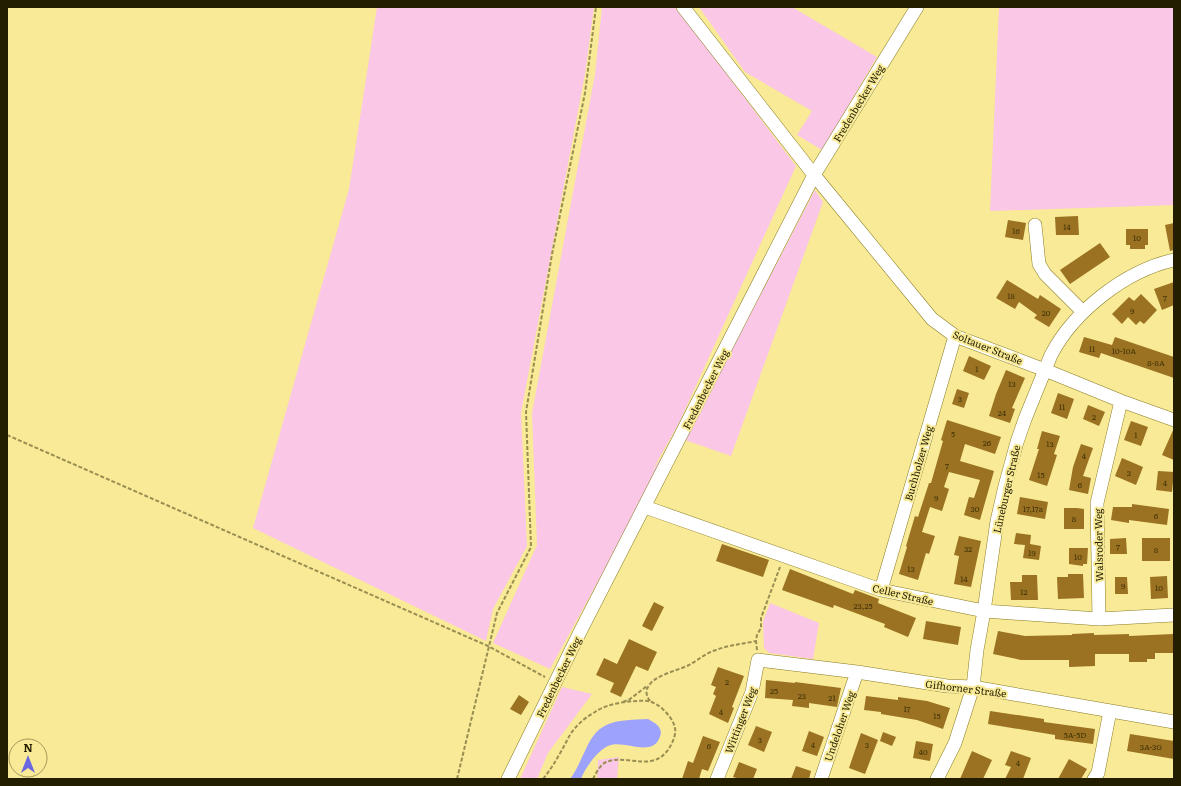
<svg xmlns="http://www.w3.org/2000/svg" width="1181" height="786" viewBox="0 0 1181 786" font-family="Literata,serif">
  <style>
    .green { fill: #fac7e7 }
    .water { fill: #9da3fc }
    .building { fill: #9a7222 }
    .lines { fill: none; stroke-linecap: round; stroke-linejoin: round }
    .minor-casing { stroke: #8a7c25; stroke-width: 14 }
    .path { stroke: #988e52; stroke-width: 2; stroke-dasharray: 4 2; stroke-linecap: butt }
    .minor { stroke: #fff; stroke-width: 13 }
    .labels { text-anchor: middle; dominant-baseline: central; stroke-width: 4; stroke-linejoin: round; paint-order: stroke }
    .number-label { font-size: 8px; fill: #423308 }
    .street-label { font-size: 10px; fill: #241e00; stroke: #f8ea96 }
  </style>
  <rect width="100%" height="100%" fill="#f8ea96"/>
  <path class="green" d="M377,7H594L585,74L521,413L527,546L493,609L486,641L253,528L349,189Z
    M602,7H674L682,15L796,166L679,423L652,471L682,428L550,669L493,643L537,545L532,413L595,74Z
    M699,7H792L877,57L822,150L797,135L812,111L745,72Z
    M999,7H1174V205L990,211Z
    M815,190L823,202L731,456L685,440Z
    M770,603L819,623L813,659L769,653L764,648L763,622Z
    M562,687L592,694L548,753L537,779H520Z
    M619,757L617,779H597L598,760Z"/>
  <path class="water" d="M648,719C653,722 658,724 660,729C662,733 660,737 658,741C648,756 622,739 608,746C597,751 585,768 581,779H570C577,770 580,761 585,751C599,718 617,721 648,719Z"/>
  <path class="building" d="M1078,216L1079,235H1056L1055,217Z
    M1008,220L1026,223L1023,240L1005,237Z
    M1174,223V250L1170,251L1165,225Z
    M1126,229H1148V245H1145V249H1130V245H1126Z
    M1100,243L1110,257L1070,284L1060,270Z
    M1007,280L1038,299L1040,295L1061,309L1049,327L1034,318L1037,315L1019,302L1015,309L996,298Z
    M1174,282V305L1162,310L1154,289Z
    M1141,294L1157,310L1144,324L1140,321L1136,325L1128,317L1122,324L1112,314L1129,297L1134,301Z
    M1084,337L1112,345L1115,337L1174,357V378L1101,353L1099,358L1079,352Z
    M969,356L991,366L984,380L963,371Z
    M1006,370L1025,378L1012,408L1015,409L1010,423L989,416L996,394Z
    M957,389L969,393L964,408L952,404Z
    M1058,393L1074,399L1067,419L1051,413Z
    M1088,405L1105,412L1099,426L1083,419Z
    M947,420L1001,437L995,454L965,444L960,461L994,471L980,520L964,515L969,497L974,498L980,480L949,472L944,487L949,489L942,511L930,507L922,532L935,536L929,554L926,553L918,580L899,574L907,547L906,546L915,516L918,517L929,483H931L943,441L941,440Z
    M1131,421L1148,427L1141,446L1124,440Z
    M1174,428V460L1162,455Z
    M1042,431L1060,436L1054,454L1057,455L1047,486L1029,480L1039,449H1037Z
    M1081,444L1093,448L1083,476L1091,478L1088,494L1069,490L1073,467Z
    M1122,458L1143,467L1136,485L1115,476Z
    M1158,471L1174,472L1172,492L1156,490Z
    M1020,497L1048,502L1045,519L1017,514Z
    M1132,504L1169,509L1167,525L1129,520V523L1111,520L1113,507H1132Z
    M1064,508H1077L1084,509V529H1064Z
    M1016,533L1031,535L1030,544L1041,546L1039,560L1023,558L1025,545L1014,544Z
    M959,536L981,541L971,587L954,584L959,556L954,555Z
    M1126,538L1127,554H1110V539Z
    M1142,538H1170V561H1142Z
    M722,544L769,560L763,577L716,561Z
    M1069,548H1088L1087,564H1083V566L1069,564Z
    M790,569L853,594L855,590L879,599L878,603L916,618L908,637L884,627L885,624L834,605L833,608L782,590Z
    M1068,574H1083L1084,598L1058,599L1057,577H1068Z
    M1022,575H1037L1038,600H1011L1010,582H1022Z
    M1167,576L1168,598L1151,599L1150,577Z
    M1115,577H1127L1128,594H1115Z
    M654,602L664,607L652,631L642,626Z
    M926,621L961,627L958,645L923,639Z
    M998,631L1025,636L1072,635V634L1094,633V635L1129,634V636L1174,634V653H1155V659H1147V662H1129V654H1095V666L1069,667V660H1021L993,654Z
    M629,639L657,652L648,671L636,666L621,697L610,692L614,683L596,675L604,658L617,664Z
    M718,667L744,676L732,707L734,708L728,723L709,714L716,696L713,694L716,687L711,685Z
    M766,680L795,683V682L841,688L837,707L809,703V708L792,706L793,700L765,698Z
    M519,695L529,702L521,715L510,709Z
    M866,696L898,700V697L927,701L950,708L943,729L917,720L881,714V712L864,710Z
    M990,711L1044,719V722L1095,729L1093,744L1055,739V735L988,724Z
    M756,726L772,732L764,752L748,745Z
    M809,731L824,737L817,756L802,751Z
    M883,732L896,737L892,746L880,741Z
    M861,733L878,740L865,774L849,768Z
    M1130,734L1174,741V759L1127,751Z
    M703,736L720,742L708,771L702,769L699,779H682L688,761L693,763Z
    M916,741L933,744L930,761L913,758Z
    M972,751L992,760L983,779H960Z
    M1011,751L1031,758L1023,779H1005L1011,767L1005,765Z
    M1069,759L1087,769L1081,779H1058Z
    M739,762L757,769L753,779H740L733,777Z
    M796,766L811,771L809,779H791Z"/>
  <g class="lines">
    <defs>
      <path id="minor" d="M683,7L814,175L932,319L955,336L1045,370L1121,401L1174,420
        M1035,225L1039,264L1045,274L1083,312
        M645,507L881,590L984,611L1099,619L1174,615
        M881,590L955,336
        M1099,619L1097,503L1121,401
        M508,779L581,630L814,175L917,7
        M717,779L752,692L758,660L857,672L947,686L973,687L1174,722
        M821,779L857,672
        M937,779L955,743L973,687L977,650L984,611L991,562L997,521L1005,486L1017,442L1025,419L1051,355C1074,311 1125,271 1174,260
        M1094,779L1098,773L1110,711"/>
    </defs>
    <use href="#minor" class="minor-casing"/>
    <path class="path" d="M7,435L488,646L545,677
      M757,650L756,641L757,635L761,628V618L780,567
      M650,701C647,697 645,692 648,687C654,675 677,671 689,665C698,660 706,653 716,650C729,645 742,644 756,641
      M623,702L630,699L647,686
      M457,779L497,613L531,547L526,412L552,254L585,93L596,7
      M543,779C551,769 557,759 563,748C567,741 570,733 576,727C581,721 588,716 595,712C607,703 633,700 648,701C659,703 673,717 675,728C676,733 674,739 672,743C656,776 629,753 606,762C600,765 596,773 593,779"/>
    <use href="#minor" class="minor"/>
  </g>
  <g class="labels">
    <g class="number-label">
      <text x="1067" y="226">14</text>
      <text x="1016" y="230">16</text>
      <text x="1137" y="237">10</text>
      <text x="1011" y="295">18</text>
      <text x="1165" y="297">7</text>
      <text x="1132" y="310">9</text>
      <text x="1046" y="312">20</text>
      <text x="1092" y="348">11</text>
      <text x="1124" y="350">10-10A</text>
      <text x="1156" y="362">8-8A</text>
      <text x="977" y="368">1</text>
      <text x="1012" y="383">13</text>
      <text x="960" y="398">3</text>
      <text x="1062" y="406">11</text>
      <text x="1002" y="412">24</text>
      <text x="1094" y="416">2</text>
      <text x="953" y="433">5</text>
      <text x="1136" y="434">1</text>
      <text x="987" y="442">26</text>
      <text x="1050" y="443">13</text>
      <text x="1084" y="455">4</text>
      <text x="947" y="465">7</text>
      <text x="1129" y="472">3</text>
      <text x="1041" y="474">15</text>
      <text x="1165" y="482">4</text>
      <text x="1080" y="484">6</text>
      <text x="936" y="497">9</text>
      <text x="975" y="508">30</text>
      <text x="1033" y="508">17,17a</text>
      <text x="1156" y="515">6</text>
      <text x="1074" y="518">8</text>
      <text x="1118" y="546">7</text>
      <text x="968" y="548">32</text>
      <text x="1156" y="549">8</text>
      <text x="1032" y="552">19</text>
      <text x="1078" y="556">10</text>
      <text x="911" y="568">13</text>
      <text x="964" y="578">14</text>
      <text x="1123" y="585">9</text>
      <text x="1159" y="587">10</text>
      <text x="1024" y="591">12</text>
      <text x="863" y="605">23,25</text>
      <text x="727" y="681">2</text>
      <text x="774" y="690">25</text>
      <text x="802" y="695">23</text>
      <text x="832" y="697">21</text>
      <text x="907" y="708">17</text>
      <text x="721" y="711">4</text>
      <text x="937" y="715">15</text>
      <text x="1075" y="734">5A-5D</text>
      <text x="760" y="739">3</text>
      <text x="813" y="744">4</text>
      <text x="867" y="744">3</text>
      <text x="709" y="745">6</text>
      <text x="1151" y="746">3A-3G</text>
      <text x="923" y="751">40</text>
      <text x="1018" y="762">4</text>
    </g>
    <g class="street-label">
      <text transform="translate(858 103) rotate(-59)">Fredenbecker Weg</text>
      <text transform="translate(988 347) rotate(22)">Soltauer Straße</text>
      <text transform="translate(705 389) rotate(-63)">Fredenbecker Weg</text>
      <text transform="translate(918 463) rotate(-74)">Buchholzer Weg</text>
      <text transform="translate(1006 489) rotate(-77)">Lüneburger Straße</text>
      <text transform="translate(1098 545) rotate(-91)">Walsroder Weg</text>
      <text transform="translate(903 594) rotate(13)">Celler Straße</text>
      <text transform="translate(558 677) rotate(-64)">Fredenbecker Weg</text>
      <text transform="translate(966 688) rotate(7)">Gifhorner Straße</text>
      <text transform="translate(740 720) rotate(-69)">Wittinger Weg</text>
      <text transform="translate(839 726) rotate(-71)">Undeloher Weg</text>
    </g>
  </g>
  <rect width="1181" height="786" fill="none" stroke="#241e00" stroke-width="16"/>
  <g transform="translate(28 758)"><circle r="19" fill="#f8ea96" stroke="#a3985a"/>
  <path d="M0-3L7 15L0 10L-7 15Z" fill="#6a67e1"/>
  <text y="-6" font-size="11" font-weight="bold" text-anchor="middle" fill="#241e00">N</text>
  </g>
</svg>
